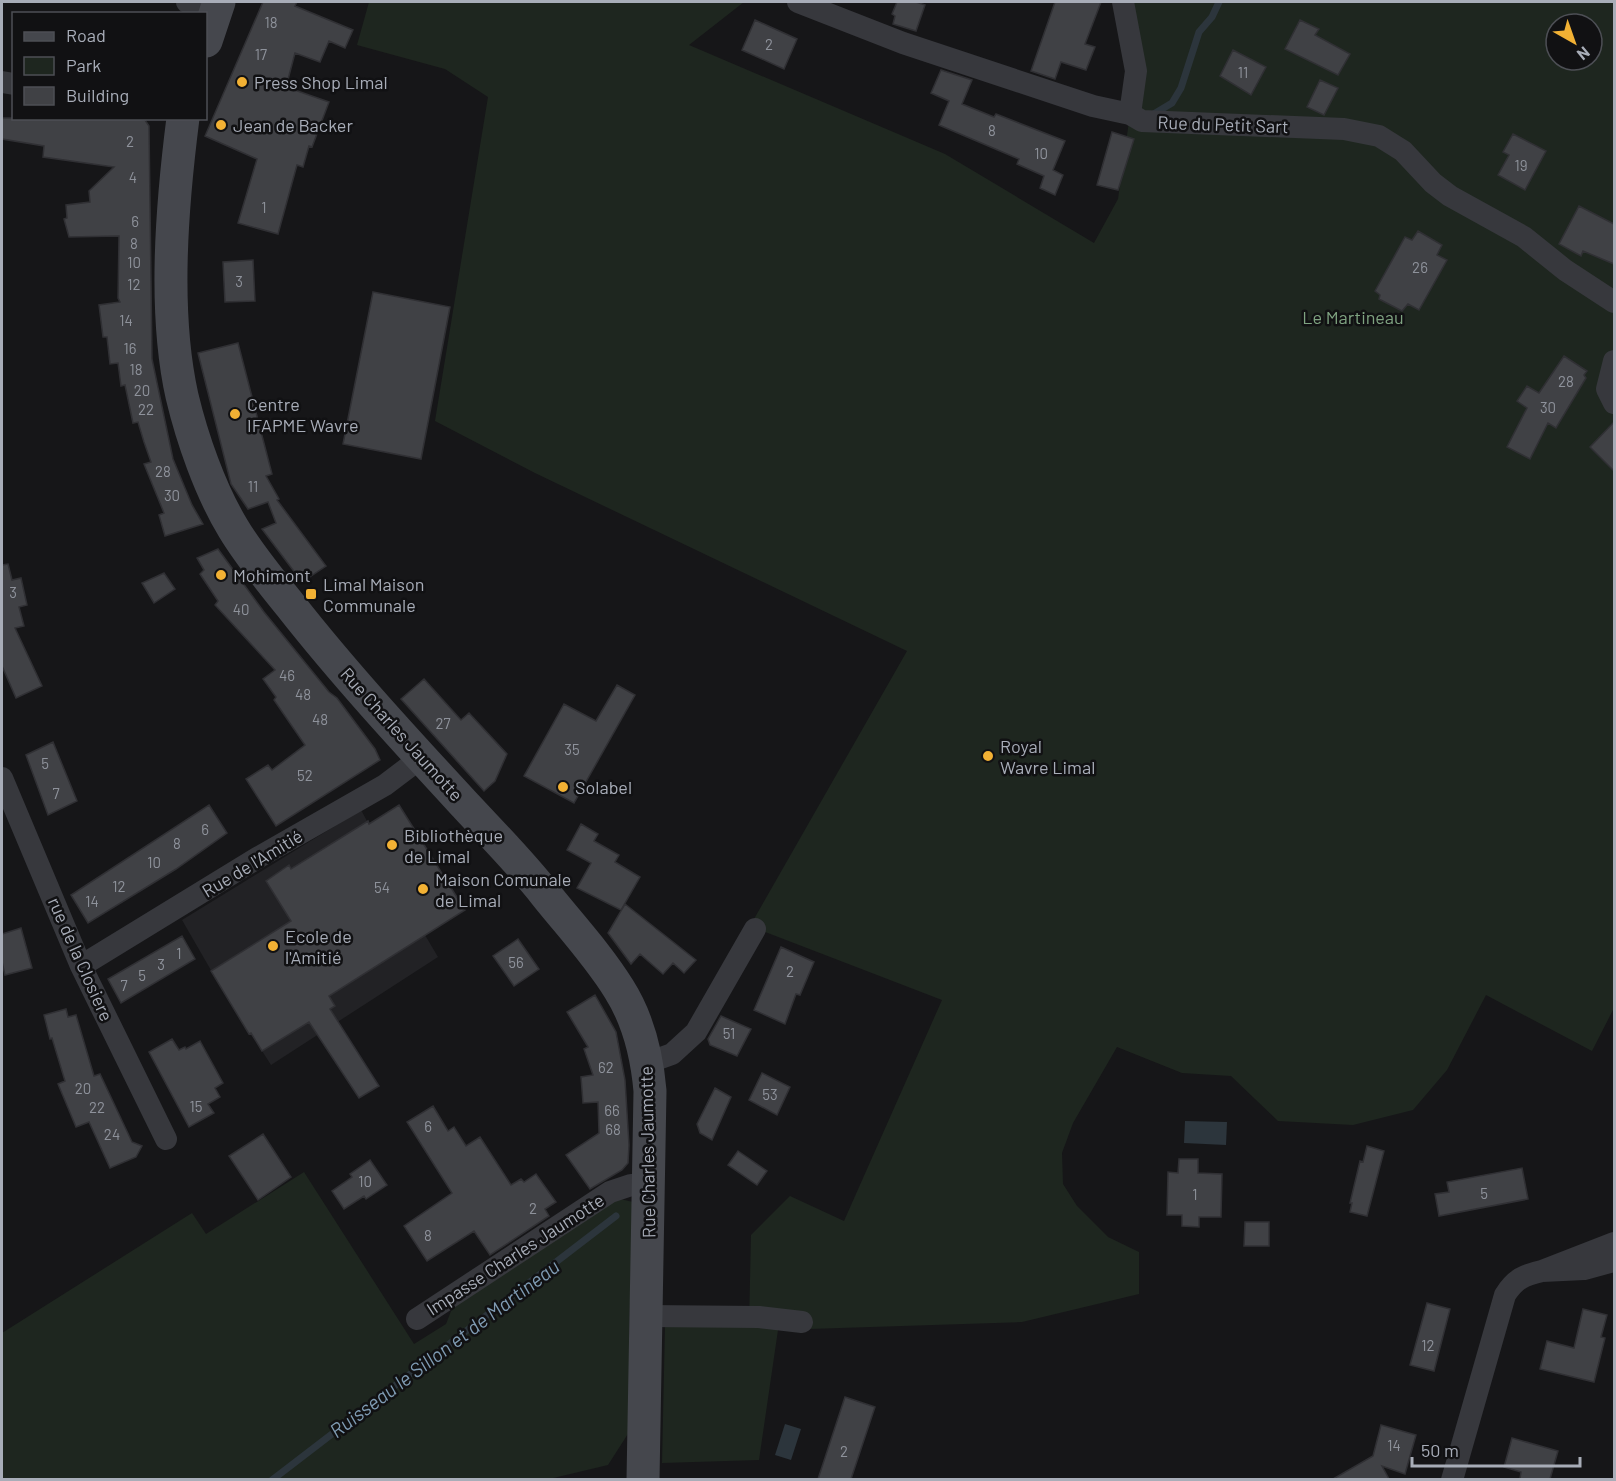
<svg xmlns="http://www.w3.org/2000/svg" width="1616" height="1481" viewBox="0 0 1616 1481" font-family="Barlow,sans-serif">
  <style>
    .built { fill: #222225 }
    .green { fill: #1e261f; fill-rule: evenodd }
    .water { fill: #2c353c }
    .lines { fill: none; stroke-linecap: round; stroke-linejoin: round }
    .stream { stroke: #2c353c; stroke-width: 7 }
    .building { fill: #404145; stroke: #303034; stroke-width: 1.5 }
    .minor { stroke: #37383d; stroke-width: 22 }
    .secondary { stroke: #45474d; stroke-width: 33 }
    .poi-dot { fill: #f2b134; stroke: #111113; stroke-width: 2 }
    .labels { text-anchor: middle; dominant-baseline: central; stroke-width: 5; stroke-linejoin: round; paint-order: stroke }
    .number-label { font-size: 15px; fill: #8e929b }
    .poi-label { font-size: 18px; fill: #a8adb8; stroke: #111113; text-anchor: start }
    .street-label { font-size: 18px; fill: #a8adb8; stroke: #111113 }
    .park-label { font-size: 18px; fill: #7fa381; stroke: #111113 }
    .water-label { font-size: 20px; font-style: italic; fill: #7f9bb3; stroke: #111113 }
  </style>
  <rect width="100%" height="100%" fill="#161618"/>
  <path class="built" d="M361,810L367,821L299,864L425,935L438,957L271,1065L212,972L182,920Z"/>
  <path class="green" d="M369,2H744L689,45L945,154L1094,243L1118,199L1130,114L1123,2H1614V1008L1592,1051L1486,995L1447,1070L1413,1110L1353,1125L1278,1121L1231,1076L1182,1073L1117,1047L1073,1123L1062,1153L1063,1184L1077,1206L1108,1237L1139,1252V1294L1022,1322L778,1330L759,1460L662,1463L665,1325L749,1326L751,1235L790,1196L844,1221L942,1000L750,926L907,651L535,473L435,421L488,97L445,69L357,45ZM1556,24H1592V60H1556Z
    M304,1172L414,1344L446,1324L453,1306L616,1198L633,1202L629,1334L635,1378L633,1426L608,1465L545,1480H2V1333L192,1213L206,1234Z"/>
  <path class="water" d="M1185,1121L1227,1122L1226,1145L1184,1143Z
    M785,1424L801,1429L791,1460L775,1455Z"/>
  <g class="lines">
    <path class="stream" d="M1152,115L1172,103L1181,88L1199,32L1212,17L1219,2
      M272,1480L616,1216"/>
  </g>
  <path class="building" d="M263,2H297L295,6L353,30L345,48L329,41L320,62L295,53L286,87L329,102L312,147L309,146L303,167L297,165L278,234L238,223L257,159L205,136Z
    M897,2H916L925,5L916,31L893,24L895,16L892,14Z
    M1055,2H1101L1085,44L1095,47L1086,70L1061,62L1055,79L1031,71Z
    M755,20L797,39L784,69L742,50Z
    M1300,20L1319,29L1315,35L1350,54L1338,75L1285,49Z
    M1233,50L1266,67L1251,95L1220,76Z
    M941,70L972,80L962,104L994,117L996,114L1065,141L1053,170L1063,175L1055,195L1040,188L1044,176L1017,164L1019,159L939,125L949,101L931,93Z
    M1320,80L1338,88L1324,115L1307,107Z
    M2,118H133L145,120L149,126L152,359L173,459L192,505L203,524L165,536L159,515L164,513L144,464L151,462L144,442L138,422L133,423L125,385L121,386L118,363L110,364L107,337H103L99,305L120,302L118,298L119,236L69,237L64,219L67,218L66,205L90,202L89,191L114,167L43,157L44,146L2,139Z
    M1112,132L1134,139L1118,190L1097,185Z
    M1513,134L1546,151L1525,190L1498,175L1509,155L1503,152Z
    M1579,206L1614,224V264L1583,251L1581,256L1559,244Z
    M1418,231L1442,245L1437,255L1447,260L1419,310L1408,304L1402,311L1379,299L1380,295L1375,291L1405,237L1412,240Z
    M253,260L255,301L225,302L223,262Z
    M373,292L450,307L421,459L343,444Z
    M238,343L272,474L266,476L279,499L277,500L326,566L302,582L262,529L276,523L268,502L248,509L231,484L198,353Z
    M1564,356L1587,371L1584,375L1586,378L1556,428L1548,423L1530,459L1507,447L1527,408L1517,401L1527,386L1539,393Z
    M1614,422V471L1590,447Z
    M218,549L264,612L329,692L337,698L375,749L380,760L276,826L246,779L268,765L272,770L305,745L274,700L276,697L263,679L275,670L215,605L218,601L200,574L204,570L197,558Z
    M8,564L12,580L21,578L27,605L19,607L24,626L15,628L42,686L16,698L2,666V565Z
    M164,573L175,589L154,603L142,583Z
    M424,679L461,720L469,713L507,754L495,781L484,791L401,699Z
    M617,685L635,695L574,803L524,776L564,704L596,721Z
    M53,742L77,801L48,815L26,755Z
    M209,805L227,833L176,869L88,923L71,895Z
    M399,805L465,910L329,996L335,1006L330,1009L379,1086L359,1098L309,1022L262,1051L251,1033L249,1034L211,971L291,921L266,881L289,865L291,869L368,821L369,824Z
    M581,824L598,834L594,841L619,855L615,862L640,877L621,910L577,888L591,863L567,850Z
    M625,904L696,960L684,973L673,963L663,974L640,954L631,964L608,933Z
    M21,928L32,968L5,975L2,962V934Z
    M182,936L195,959L121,1003L108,979Z
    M518,939L539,969L514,986L493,956Z
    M781,947L814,962L800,995L796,994L785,1024L754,1010Z
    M595,995L616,1032L625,1080L629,1145L628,1163L622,1170L590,1189L566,1155L599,1133L598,1102L583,1103L581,1077L593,1075L584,1049L588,1047L567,1012Z
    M66,1009L68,1017L76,1015L94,1076L100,1074L132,1142L142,1146L136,1157L110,1168L89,1122L76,1127L58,1084L65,1081L52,1038L50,1039L44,1015Z
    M721,1016L751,1029L737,1056L710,1045L708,1039Z
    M172,1039L179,1050L185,1047L186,1049L200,1041L223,1083L215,1088L220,1097L208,1104L214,1113L189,1127L149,1052Z
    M762,1073L790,1087L777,1115L749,1100Z
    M715,1088L731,1097L712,1140L700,1133L697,1124Z
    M433,1106L448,1131L454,1127L466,1146L480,1137L511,1185L521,1179L524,1182L536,1174L556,1202L545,1209L549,1216L490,1255L474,1231L427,1261L404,1226L452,1193L407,1122Z
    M263,1134L291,1177L258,1200L229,1156Z
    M1367,1146L1384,1151L1367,1216L1350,1212L1352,1203H1350L1360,1161L1363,1162Z
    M738,1151L767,1171L757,1185L728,1165Z
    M1179,1159H1198V1173L1222,1174L1221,1217H1199V1227L1182,1226V1215H1167L1168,1172L1178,1173Z
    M370,1160L387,1185L366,1199L364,1196L344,1209L332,1191L352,1177L350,1174Z
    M1522,1168L1528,1199L1439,1216L1435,1194L1449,1192L1447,1182Z
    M1245,1222H1269V1246H1244Z
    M1427,1303L1450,1309L1434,1371L1410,1365Z
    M1583,1309L1607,1315L1601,1337L1605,1338L1594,1382L1540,1369L1547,1341L1574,1348Z
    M845,1397L875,1407L851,1479H818Z
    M1381,1425L1416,1435L1405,1474L1382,1466L1389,1479H1333L1373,1456Z
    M1512,1438L1558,1451L1550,1479H1520L1521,1472L1504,1467Z"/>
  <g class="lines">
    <path class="minor" d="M187,2L215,11
      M798,2L903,43L1093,106L1130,114L1142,121L1344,129L1379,136L1403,151L1433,183L1450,196L1524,237L1565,270L1614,302
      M1123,2L1136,71L1130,114
      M2,82L14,84
      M1614,361L1607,389L1614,403
      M2,778L81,966L166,1139
      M81,966L259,857L385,785L422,757
      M647,1063L672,1054L696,1032L755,929
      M1614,1243L1542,1271L1584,1269L1614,1261
      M647,1316L759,1317L802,1322
      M417,1319L610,1192L631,1185L649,1186
      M1452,1480L1505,1295C1515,1279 1524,1275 1542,1271"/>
    <path class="secondary" d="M206,41L219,2
      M183,118C172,204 163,311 182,396C192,438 210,490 233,528C249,555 270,580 290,605C345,675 406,741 466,806C493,835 521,863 546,895C570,925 598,955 619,989C638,1019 647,1056 650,1091L643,1480"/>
  </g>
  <g class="poi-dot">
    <circle cx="242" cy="82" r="6"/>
    <circle cx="221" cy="125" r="6"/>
    <circle cx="235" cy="414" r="6"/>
    <circle cx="221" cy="575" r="6"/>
    <rect x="305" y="588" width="12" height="12" rx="3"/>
    <circle cx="988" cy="756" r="6"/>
    <circle cx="563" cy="787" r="6"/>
    <circle cx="392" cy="845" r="6"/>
    <circle cx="423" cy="889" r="6"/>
    <circle cx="273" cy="946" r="6"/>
  </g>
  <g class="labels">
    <g class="number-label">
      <text x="271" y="22">18</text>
      <text x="769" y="44">2</text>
      <text x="261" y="54">17</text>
      <text x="1243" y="72">11</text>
      <text x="992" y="130">8</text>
      <text x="130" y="141">2</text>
      <text x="1041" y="153">10</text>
      <text x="1521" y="165">19</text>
      <text x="133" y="177">4</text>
      <text x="264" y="207">1</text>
      <text x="135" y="221">6</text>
      <text x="134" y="243">8</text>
      <text x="134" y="262">10</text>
      <text x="1420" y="267">26</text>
      <text x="239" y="281">3</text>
      <text x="134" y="284">12</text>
      <text x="126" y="320">14</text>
      <text x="130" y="348">16</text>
      <text x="136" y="369">18</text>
      <text x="1566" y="381">28</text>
      <text x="142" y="390">20</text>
      <text x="1548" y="407">30</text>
      <text x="146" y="409">22</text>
      <text x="163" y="471">28</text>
      <text x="253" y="486">11</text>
      <text x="172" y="495">30</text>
      <text x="13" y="592">3</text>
      <text x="241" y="609">40</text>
      <text x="287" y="675">46</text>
      <text x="303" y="694">48</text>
      <text x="320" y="719">48</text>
      <text x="443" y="723">27</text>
      <text x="572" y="749">35</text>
      <text x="45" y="763">5</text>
      <text x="305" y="775">52</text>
      <text x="56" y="793">7</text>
      <text x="205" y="829">6</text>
      <text x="177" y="843">8</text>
      <text x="154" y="862">10</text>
      <text x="119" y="886">12</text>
      <text x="382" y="887">54</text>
      <text x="92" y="901">14</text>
      <text x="179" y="953">1</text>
      <text x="516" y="962">56</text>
      <text x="161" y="964">3</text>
      <text x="790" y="971">2</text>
      <text x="142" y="975">5</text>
      <text x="124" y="985">7</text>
      <text x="729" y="1033">51</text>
      <text x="606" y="1067">62</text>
      <text x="83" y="1088">20</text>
      <text x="770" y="1094">53</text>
      <text x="196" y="1106">15</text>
      <text x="97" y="1107">22</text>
      <text x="612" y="1110">66</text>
      <text x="428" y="1126">6</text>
      <text x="613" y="1129">68</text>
      <text x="112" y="1134">24</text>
      <text x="365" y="1181">10</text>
      <text x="1484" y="1193">5</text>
      <text x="1195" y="1194">1</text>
      <text x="533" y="1208">2</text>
      <text x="428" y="1235">8</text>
      <text x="1428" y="1345">12</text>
      <text x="1394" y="1445">14</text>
      <text x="844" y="1451">2</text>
    </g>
    <g class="poi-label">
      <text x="254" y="82">Press Shop Limal</text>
      <text x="233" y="125">Jean de Backer</text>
      <text x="247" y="404">Centre<tspan x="247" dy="21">IFAPME Wavre</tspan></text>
      <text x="233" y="575">Mohimont</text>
      <text x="323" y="584">Limal Maison<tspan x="323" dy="21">Communale</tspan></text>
      <text x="1000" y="746">Royal<tspan x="1000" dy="21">Wavre Limal</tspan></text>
      <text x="575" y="787">Solabel</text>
      <text x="404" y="835">Bibliothèque<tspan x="404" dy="21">de Limal</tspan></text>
      <text x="435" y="879">Maison Comunale<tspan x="435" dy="21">de Limal</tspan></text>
      <text x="285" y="936">Ecole de<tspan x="285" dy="21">l'Amitié</tspan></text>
    </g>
    <g class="street-label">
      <text transform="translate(1223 124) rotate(2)">Rue du Petit Sart</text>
      <text transform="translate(402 734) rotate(48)">Rue Charles Jaumotte</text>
      <text transform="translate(252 863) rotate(-31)">Rue de l'Amitié</text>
      <text transform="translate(81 959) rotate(66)">rue de la Closiere</text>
      <text transform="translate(647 1152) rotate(-91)">Rue Charles Jaumotte</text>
      <text transform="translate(515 1254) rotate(-33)">Impasse Charles Jaumotte</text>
    </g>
    <g class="park-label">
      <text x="1353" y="317">Le Martineau</text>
    </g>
    <g class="water-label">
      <text transform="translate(444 1348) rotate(-37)">Ruisseau le Sillon et de Martineau</text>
    </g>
  </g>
  <rect width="1616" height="1481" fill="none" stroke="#a8adb8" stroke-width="6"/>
  <rect x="12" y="12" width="195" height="108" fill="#111113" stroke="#4d4f55" stroke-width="1.5"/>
  <rect x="24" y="32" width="30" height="9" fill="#45474d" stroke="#4d4f55" stroke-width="1.5"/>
  <text x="66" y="42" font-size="18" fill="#a8adb8">Road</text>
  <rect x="24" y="57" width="30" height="18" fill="#1e261f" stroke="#4d4f55" stroke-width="1.5"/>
  <text x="66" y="72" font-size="18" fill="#a8adb8">Park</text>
  <rect x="24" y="87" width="30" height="18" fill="#404145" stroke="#4d4f55" stroke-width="1.5"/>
  <text x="66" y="102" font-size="18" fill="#a8adb8">Building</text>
  <g transform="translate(1574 42) rotate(140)"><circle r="28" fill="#111113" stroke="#4d4f55" stroke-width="1.5"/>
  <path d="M0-4.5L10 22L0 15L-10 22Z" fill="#f2b134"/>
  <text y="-9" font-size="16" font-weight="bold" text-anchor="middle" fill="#a8adb8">N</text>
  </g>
  <path d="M1412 1457v9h168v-9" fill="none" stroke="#a8adb8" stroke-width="3"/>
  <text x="1421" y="1457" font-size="18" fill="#a8adb8" stroke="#111113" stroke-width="4.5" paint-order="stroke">50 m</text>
</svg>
